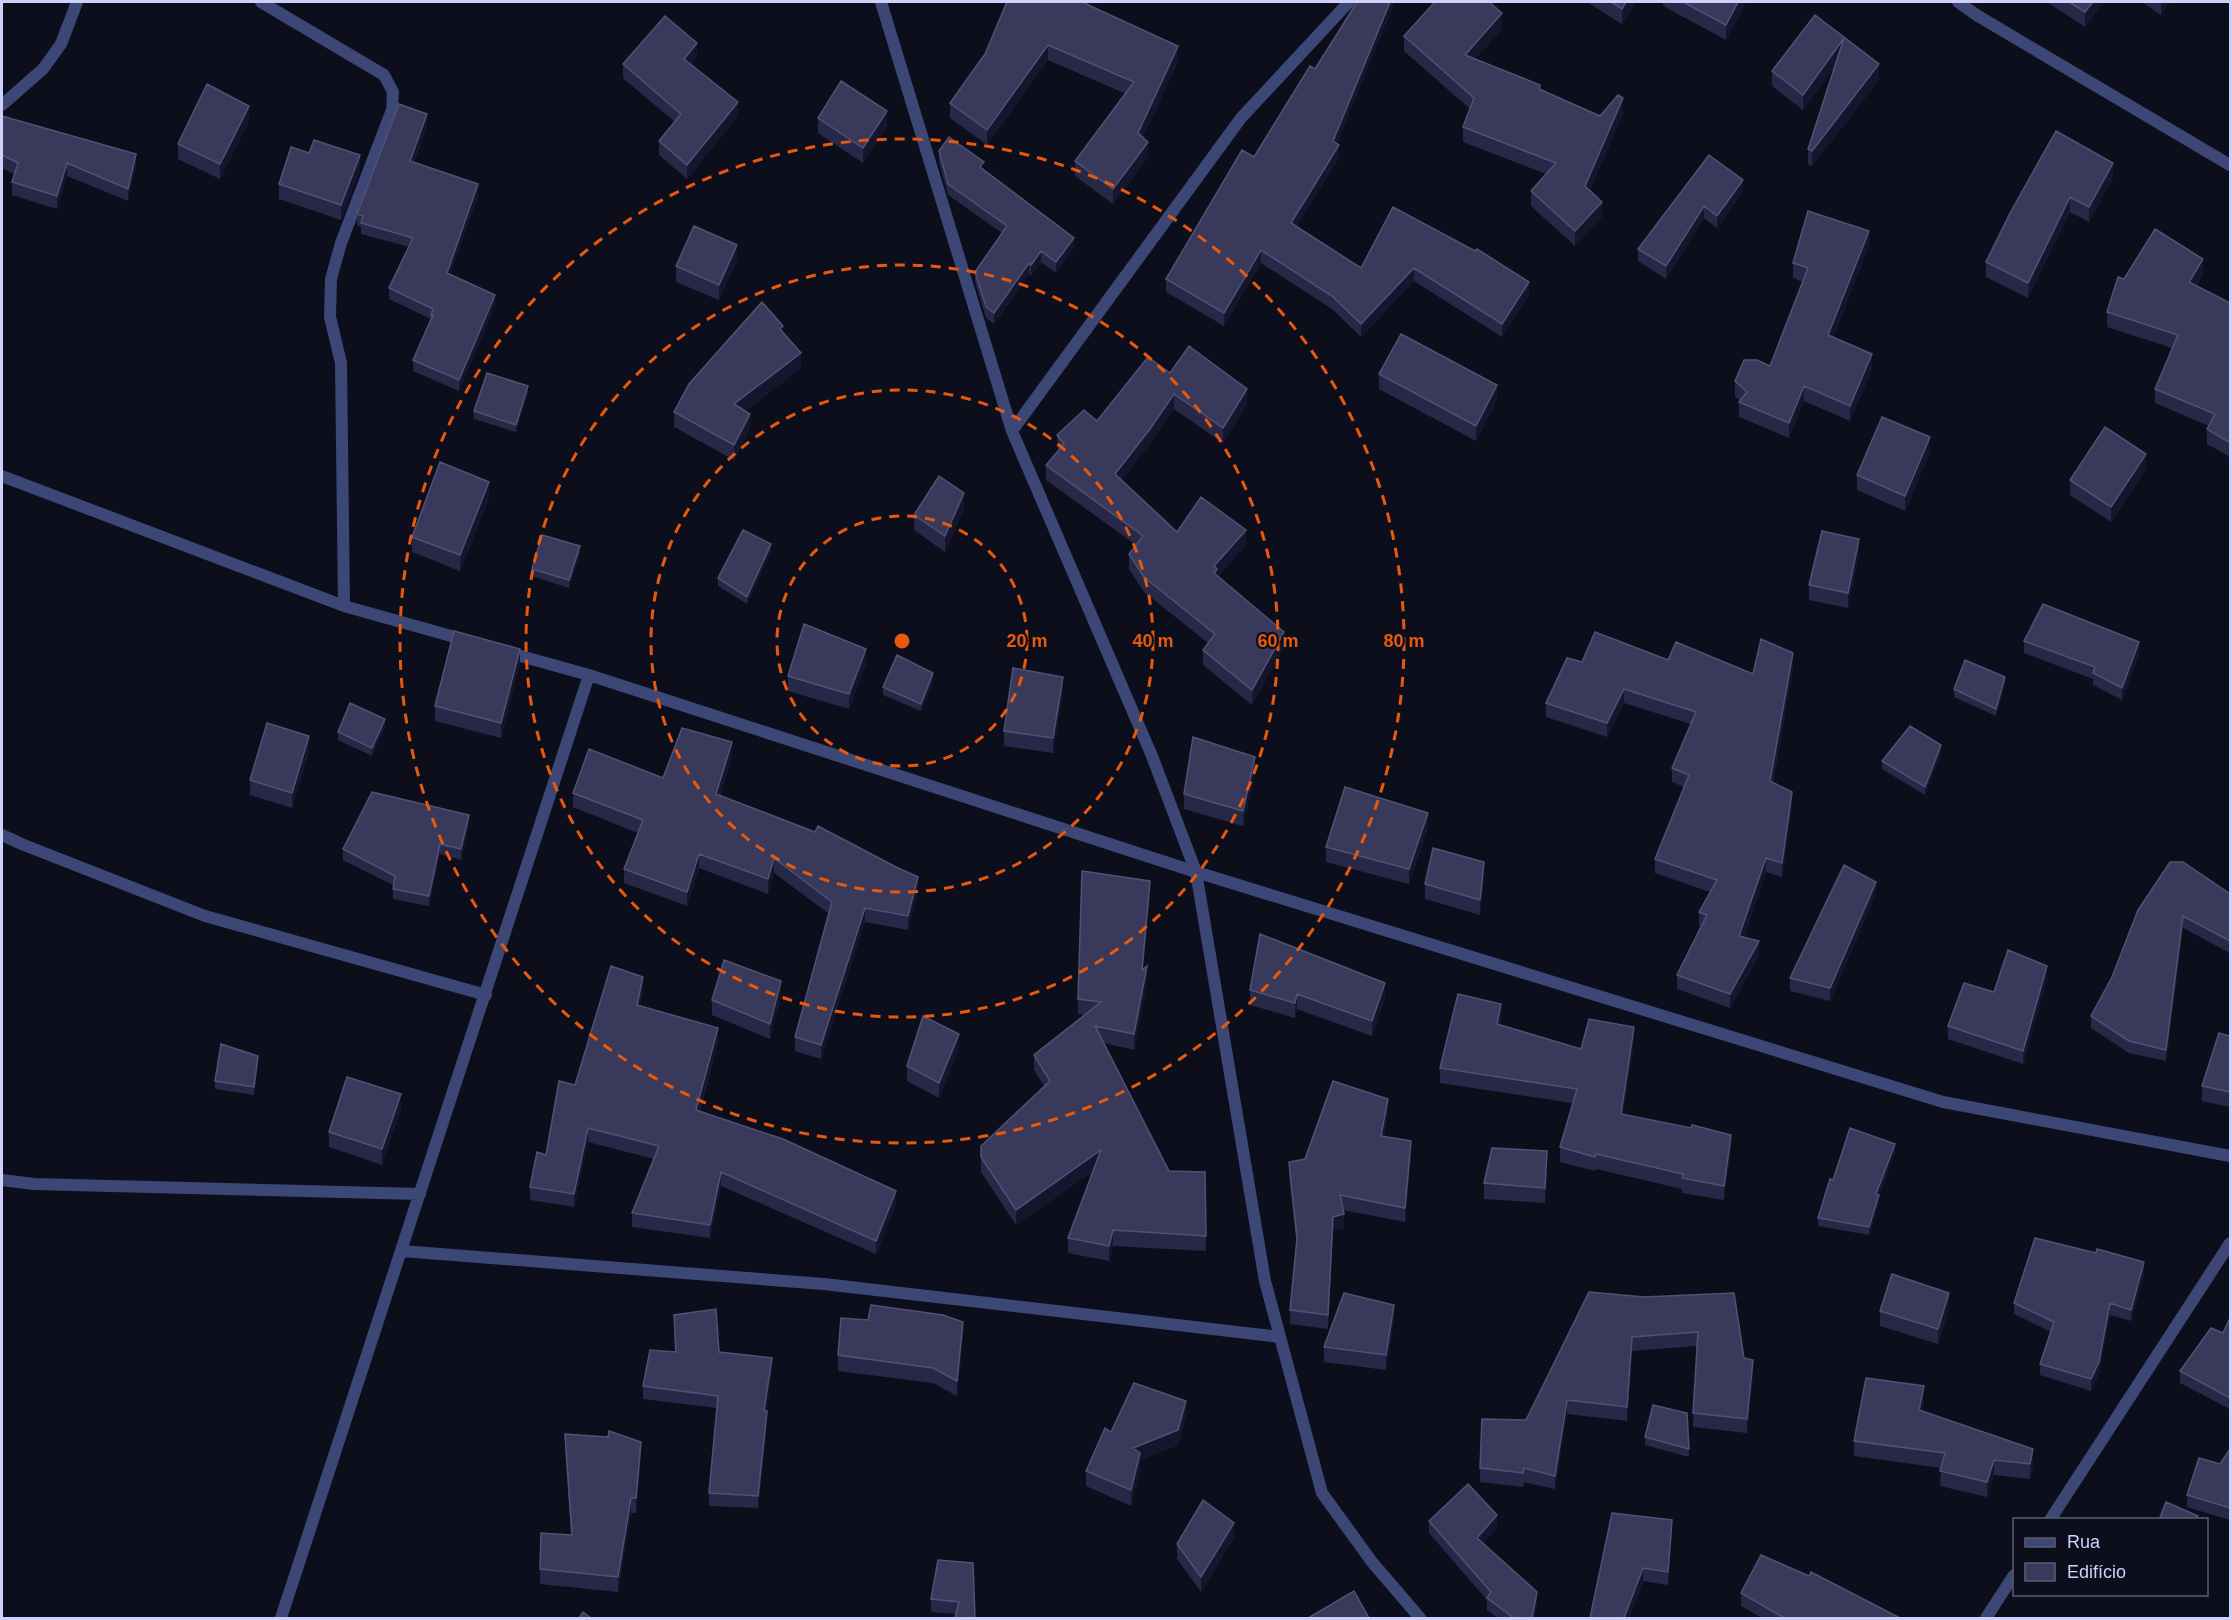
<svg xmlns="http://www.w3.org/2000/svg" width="2232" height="1620" viewBox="0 0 2232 1620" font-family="Arial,sans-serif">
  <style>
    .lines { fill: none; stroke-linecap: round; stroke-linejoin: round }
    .minor { stroke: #3d4776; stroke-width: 12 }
    .wall { fill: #272847 }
    .shaded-wall { fill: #15162e }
    .building { fill: #393a5b; stroke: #505274; stroke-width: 1.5 }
    .ring { fill: none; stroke: #e8590c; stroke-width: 3; stroke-dasharray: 10 8 }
    .centre { fill: #e8590c; stroke: #0d0e1b; stroke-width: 3 }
    .ring-label { font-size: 18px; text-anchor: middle; font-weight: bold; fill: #e8590c; stroke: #0d0e1b; stroke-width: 4.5; stroke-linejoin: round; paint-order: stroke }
  </style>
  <rect width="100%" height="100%" fill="#0d0e1b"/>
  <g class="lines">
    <path class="minor" d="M261,2L384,75L393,92L392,110L341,243L331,279L330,317L341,363L344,606
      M881,2L1012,431L1152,756L1196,872L1265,1281L1322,1493L1372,1562L1420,1618
      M1958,2L1978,16L2230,165
      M2,105L43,69L61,44L77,2
      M1012,431L1241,118L1349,2
      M2,476L344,606L469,641
      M506,652L589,675L1196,872L1943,1102L2230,1156
      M2,835L24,845L205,916L486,995
      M2,1180L34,1184L420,1194
      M402,1251L824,1284L1280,1337
      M2050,1520L2230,1243
      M281,1618L589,675
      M1986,1618L2014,1575"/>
  </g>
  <path class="wall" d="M1007,2L1178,62L1143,137L1148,157L1113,204L1075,176V161L1126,94L1048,60L987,145L950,118V103L985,54Z
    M1587,2H1636L1622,24Z
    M1663,2H1746L1726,40L1663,6Z
    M2047,2H2103L2085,27Z
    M2142,2H2170L2161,15Z
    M1815,15L1879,80L1812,166L1808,164V149L1835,66L1803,110L1772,86V71Z
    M1502,29L1475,59L1600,116L1623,113L1590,190L1602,217L1575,246L1531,206V191L1546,174L1463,142V127L1470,109L1404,51V36Z
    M697,57L691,64L738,116L687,179L659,155V141L675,122L623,78V64Z
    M2,116L136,167L128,201L67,176L57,209L12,195V182L14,174L2,168Z
    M818,118L887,126L863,163L818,133Z
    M249,121L220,179L178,159V144Z
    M427,125L414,163L478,196L450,275L495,306L459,391L413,371V360L431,319L389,299V288L409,247L361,234V227L357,225V214Z
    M1337,144L1339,158L1296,226L1361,268L1393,207L1529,295L1502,337L1414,281L1361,337L1332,309L1261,263L1224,326L1166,292V279L1254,157Z
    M939,151L984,170L1074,248L1056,273L1041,262L1031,276L1029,274L994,324L986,318L975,282V272L1002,233L948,195L939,162Z
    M1709,155L1743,192L1717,228L1704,218L1666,279L1638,261V249Z
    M360,170L341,220L279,199V184Z
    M2113,178L2089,222L2070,212L2028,298L1986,277V262L2010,213Z
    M1869,246L1833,338L1872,369L1850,421L1804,401L1789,438L1739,417V402L1740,401L1735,396V381L1770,366L1803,282L1793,278V263Z
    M737,260L719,300L676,282V266Z
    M2203,274L2196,286L2230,303V457L2207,444V429L2209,426L2155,403V389L2172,348L2107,327V312L2124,279Z
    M783,333L801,368L745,411L750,429L734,460L674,427V412Z
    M1170,373L1247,404L1223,443L1174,409L1150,444L1121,480L1177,532L1246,545L1218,576L1284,647L1252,705L1203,665V650L1208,643L1144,592L1129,569V554L1136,545L1046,480V465L1058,451L1057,435L1097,421Z
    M1379,374L1497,400L1476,441L1379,389Z
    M528,394L516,432L474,419V411Z
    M1930,452L1905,511L1857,490V475Z
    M2146,469L2111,522L2070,495V480Z
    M489,497L460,571L412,552V537Z
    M964,508L945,552L914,530V515Z
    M771,552L747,604L718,586V578Z
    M580,554L569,588L532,576V569Z
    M1859,554L1848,608L1809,600V585Z
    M2024,641L2139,655L2122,700L2093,685V679L2024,653Z
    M1668,660L1753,674L1793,667L1773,782L1792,806L1782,877L1766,872L1744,937L1759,955L1730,1008L1677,989V975L1701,926H1699V912L1710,892L1655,873V859L1684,787L1672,782V768L1691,724L1624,703L1607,737L1546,717V703L1582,662Z
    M520,664L501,738L435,721V706Z
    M866,664L849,709L788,691V676Z
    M933,681L921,711L883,695V687Z
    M2005,685L1996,716L1954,697V689Z
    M1063,692L1053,753L1004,746V731Z
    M385,727L372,756L338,740V732Z
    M309,751L292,808L250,795V780Z
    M1941,753L1925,795L1882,769V761Z
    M732,756L720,796L918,891L908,930L865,922L821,1059L795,1051V1037L828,913L774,873L768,894L699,868L687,906L624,883V869L638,833L573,807V793L663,778Z
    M1255,772L1243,826L1184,809V794Z
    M469,826L461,860L440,854L429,906L393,899V885L343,860V849Z
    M1428,828L1409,884L1326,862V847Z
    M1484,877L1480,915L1425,899V884Z
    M1876,894L1830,1001L1790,991V978Z
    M2230,894V953L2183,928L2166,1061L2129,1053L2091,1028V1016L2112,977L2138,910Z
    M1150,896L1143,969L1147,981L1134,1050L1104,1043L1169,1171L1206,1236V1251L1113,1246L1109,1261L1068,1253V1238L1093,1171L1016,1225L981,1172V1146L1044,1086L1034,1070V1055L1085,1015L1078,1014V999Z
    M2047,979L2023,1064L1948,1039V1026Z
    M1250,990L1385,998L1372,1036L1297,1009L1295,1018L1250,1005Z
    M643,991L640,1005L718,1041L700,1111L896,1204L876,1254L721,1186L710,1238L632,1227V1213L654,1159L588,1142L574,1207L530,1200V1187L546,1155L575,1085Z
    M781,996L770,1039L712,1015V1000Z
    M1501,1018L1500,1025L1581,1049L1634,1041L1623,1115L1731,1149L1724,1200L1682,1193V1189L1596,1169L1595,1171L1560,1162V1147L1573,1103L1440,1083V1068Z
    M2230,1036V1107L2202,1101V1086Z
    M959,1050L939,1098L907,1081V1066Z
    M258,1063L254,1095L215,1089V1081Z
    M401,1109L382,1165L329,1147V1132Z
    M1388,1113L1384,1136L1411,1155L1405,1222L1343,1210L1344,1228L1333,1231L1328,1329L1290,1324V1310L1297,1245L1289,1176V1162L1305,1159Z
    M1895,1152L1879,1196V1203L1869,1235L1818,1226V1218L1833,1180Z
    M1547,1166L1545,1203L1484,1199V1183Z
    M2144,1274L2131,1321L2110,1315L2099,1373L2091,1391L2040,1375V1364L2051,1332L2014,1314V1303Z
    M1644,1297L1744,1358L1753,1374L1747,1433L1693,1427L1697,1346L1632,1351L1627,1421L1567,1414L1555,1489L1524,1482L1523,1487L1480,1482V1468Z
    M1949,1309L1938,1344L1880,1326V1311Z
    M674,1315L719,1352L772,1370L766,1411L767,1423L758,1508L709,1506V1493L717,1408L643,1399V1386L675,1352Z
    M2230,1318V1409L2180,1383V1371L2223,1333Z
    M868,1320L963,1337L957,1396L933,1383L838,1371V1355Z
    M1394,1320L1386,1370L1324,1362V1347Z
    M1924,1401L1922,1411L2033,1464L2030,1479L1994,1475L1987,1497L1940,1486L1941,1468L1854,1456V1441Z
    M1687,1413L1689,1457L1645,1445V1437Z
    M1186,1416L1178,1445L1140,1460V1469L1131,1506L1086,1486V1471L1111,1432Z
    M565,1434L641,1457L636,1513H631L618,1592L540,1584V1569L571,1535L565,1449Z
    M2230,1449V1520L2187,1507V1495L2220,1464Z
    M1429,1521L1497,1527L1483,1543L1537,1604L1534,1618H1498L1487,1610V1600L1429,1533Z
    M1672,1533L1668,1585L1643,1581L1629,1618H1590Z
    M1234,1538L1201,1592L1177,1559V1544Z
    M973,1563L956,1614L931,1612V1599Z
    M1741,1593L1900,1618H1762L1741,1606Z"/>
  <path class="shaded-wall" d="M1390,2H1395L1333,154V141Z
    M1626,2H1636L1622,24V9Z
    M1738,2H1746L1726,40V25Z
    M2093,2H2103L2085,27V12Z
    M2161,2H2170L2161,15Z
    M1502,13V29L1465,71V55Z
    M1844,38V53L1803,110V95Z
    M697,43V57L684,73V59Z
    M1048,45V60L987,145V130Z
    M1178,46V62L1138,149V133Z
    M1879,64V80L1812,166V151Z
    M1623,98V113L1585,201V186Z
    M738,102V116L687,179V165Z
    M249,106V121L220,179V164Z
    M887,111V126L863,163V148Z
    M427,114V125L410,173V161Z
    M1148,142V157L1113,204V189Z
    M1339,145V158L1291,236V223Z
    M136,154V167L128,201V189Z
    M360,155V170L341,220V205Z
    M67,163V176L57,209V196Z
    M2113,163V178L2089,222V207Z
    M1743,180V192L1717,228V216Z
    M478,184V196L447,284V273Z
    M2070,197V212L2028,298V283Z
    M1602,202V217L1575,246V231Z
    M1704,206V218L1666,279V266Z
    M1869,231V246L1828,351V335Z
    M1074,238V248L1056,273V262Z
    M737,245V260L719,300V285Z
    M1261,250V263L1224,326V313Z
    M1041,251V262L1031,276V265Z
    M2203,259V274L2189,297V282Z
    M1029,263V274L994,324V313Z
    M1414,268V281L1361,337V324Z
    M1529,282V295L1502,337V324Z
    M495,295V306L459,391V380Z
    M801,353V368L734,419V404Z
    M1872,354V369L1850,421V406Z
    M1497,385V400L1476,441V426Z
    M528,386V394L516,432V425Z
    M1804,386V401L1789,438V423Z
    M1247,389V404L1223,443V428Z
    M1174,394V409L1150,444L1115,489V474Z
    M750,414V429L734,460V445Z
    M1930,437V452L1905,511V496Z
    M2146,454V469L2111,522V507Z
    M489,482V497L460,571V555Z
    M964,493V508L945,552V536Z
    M1246,530V545L1217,577L1214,588V566Z
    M1859,539V554L1848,608V593Z
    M771,544V552L747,604V597Z
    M580,546V554L569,588V580Z
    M1284,632V647L1252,705V690Z
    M2139,642V655L2122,700V688Z
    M520,649V664L501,738V723Z
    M866,649V664L849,709V694Z
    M1793,653V667L1770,795V781Z
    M933,673V681L921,711V704Z
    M1063,677V692L1053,753V738Z
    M2005,677V685L1996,716V709Z
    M1624,689V703L1607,737V723Z
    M385,719V727L372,756V748Z
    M309,736V751L292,808V793Z
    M732,742V756L716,808V794Z
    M1941,745V753L1925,795V787Z
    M1255,757V772L1243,826V811Z
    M1792,792V806L1782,877V863Z
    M1428,813V828L1409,884V869Z
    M469,815V826L461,860V849Z
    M440,844V854L429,906V896Z
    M699,854V868L687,906V892Z
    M774,858V873L768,894V879Z
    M1766,858V872L1739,950V936Z
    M1484,862V877L1480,915V900Z
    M918,877V891L908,930V916Z
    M1150,881V896L1142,985V970Z
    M1876,882V894L1830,1001V988Z
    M865,908V922L821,1059V1045Z
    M2183,916V928L2166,1061V1050Z
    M1759,941V955L1730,1008V994Z
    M1147,966V981L1134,1050V1034Z
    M2047,966V979L2023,1064V1051Z
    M643,977V991L637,1018V1005Z
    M781,981V996L770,1039V1024Z
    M1385,983V998L1372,1036V1021Z
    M1297,994V1009L1295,1018V1003Z
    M1501,1004V1018L1497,1039V1024Z
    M1634,1027V1041L1621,1129V1114Z
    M718,1028V1041L696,1123V1110Z
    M959,1034V1050L939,1098V1083Z
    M258,1056V1063L254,1095V1087Z
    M401,1094V1109L382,1165V1149Z
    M1388,1099V1113L1381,1150V1136Z
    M588,1128V1142L574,1207V1194Z
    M1731,1135V1149L1724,1200V1186Z
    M1411,1141V1155L1405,1222V1208Z
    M1895,1144V1152L1879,1195V1203L1869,1235V1227L1876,1194Z
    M1101,1150V1165L1016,1225V1210Z
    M1547,1151V1166L1545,1203V1188Z
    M721,1172V1186L710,1238V1225Z
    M896,1191V1204L876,1254V1241Z
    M1344,1214V1228L1333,1231L1328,1329L1333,1217Z
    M1113,1230V1246L1109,1261V1246Z
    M2144,1262V1274L2131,1321V1310Z
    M1949,1293V1309L1938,1344V1329Z
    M2110,1303V1315L2099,1373L2091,1391V1379Z
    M1394,1305V1320L1386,1370V1355Z
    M963,1322V1337L957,1396V1381Z
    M1632,1337V1351L1627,1421V1407Z
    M772,1358V1370L764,1423V1410Z
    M1753,1360V1374L1747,1433V1419Z
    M1924,1386V1401L1919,1425V1410Z
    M1567,1400V1414L1555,1489V1476Z
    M1186,1401V1416L1178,1445L1140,1460V1469L1131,1506L1133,1448Z
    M767,1411V1423L758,1508V1496Z
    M641,1442V1457L636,1513V1498Z
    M2033,1449V1464L2030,1479V1464Z
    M1994,1460V1475L1987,1497V1482Z
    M631,1498V1513L618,1592V1577Z
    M1497,1515V1527L1477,1550V1538Z
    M1672,1520V1533L1668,1585V1572Z
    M1234,1523V1538L1201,1592V1577Z
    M1643,1568V1581L1629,1618H1624Z
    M1537,1592V1604L1534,1618H1532Z"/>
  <path class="building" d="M1007,2H1082L1178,46L1138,133L1148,142L1113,189L1075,161L1134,82L1048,45L987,130L950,103L985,54Z
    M1357,2H1390L1333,141L1339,145L1291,223L1361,268L1393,207L1475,251L1477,249L1529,282L1502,324L1414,268L1361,324L1332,296L1261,250L1224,313L1166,279L1242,150L1254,157L1310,66L1315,69Z
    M1435,2H1489L1502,13L1465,55L1540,85L1539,89L1600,116L1618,95L1623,98L1585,186L1602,202L1575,231L1531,191L1556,163L1463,127L1474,98L1404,36Z
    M1611,2H1626L1622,9Z
    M1683,2H1738L1726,25Z
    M2069,2H2093L2085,12Z
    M1815,15L1879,64L1812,151L1808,149L1844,38L1803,95L1772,71Z
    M665,16L697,43L684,59L738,102L687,165L659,141L681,114L623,64Z
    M841,81L887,111L863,148L818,118Z
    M207,84L249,106L220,164L178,144Z
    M399,104L427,114L410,161L478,184L447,273L495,295L459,380L413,360L433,315H431L433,309L389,288L413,238L361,223L363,216L357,214Z
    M2,116L136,154L128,189L67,163L57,196L12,182L18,163L2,155Z
    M2056,131L2113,163L2089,207L2070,197L2028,283L1986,262L2010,213Z
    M949,137L984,162L980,167L1074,238L1056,262L1041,251L1031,265L1029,263L994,313L986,307L975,272L1007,226L948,184L939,151Z
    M314,140L360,155L341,205L279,184L291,147L309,153Z
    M1709,155L1743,180L1717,216L1704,206L1666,266L1638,249Z
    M1808,211L1869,231L1828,335L1872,354L1850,406L1804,386L1789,423L1739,402L1747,392L1735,381L1744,360H1757L1770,366L1808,268L1793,263Z
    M694,226L737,245L719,285L676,266Z
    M2155,229L2203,259L2189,282L2230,303V443L2207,429L2215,414L2155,389L2178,335L2107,312L2118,277L2124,279Z
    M762,302L783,326L780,329L801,353L734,404L750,414L734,445L674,412L689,384Z
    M1401,334L1497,385L1476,426L1379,374Z
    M1189,346L1247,389L1223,428L1174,394L1150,429L1115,474L1177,532L1201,497L1246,530L1214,566L1217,569L1214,573L1284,632L1252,690L1203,650L1215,634L1144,577L1129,554L1143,536L1046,465L1064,444L1057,435L1084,410L1097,421L1148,357L1170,373Z
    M487,373L528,386L516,425L474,411Z
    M1882,417L1930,437L1905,496L1857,475Z
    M2105,427L2146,454L2111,507L2070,480Z
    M440,462L489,482L460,555L412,537Z
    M939,476L964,493L945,536L914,515Z
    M743,530L771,544L747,597L718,578Z
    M1822,531L1859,539L1848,593L1809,585Z
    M542,535L580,546L569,580L532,569Z
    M2043,604L2139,642L2122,688L2093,673L2095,667L2024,641Z
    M804,624L866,649L849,694L788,676Z
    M454,631L520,649L501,723L435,706Z
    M1595,632L1668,660L1676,642L1753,674L1761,639L1793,653L1770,781L1792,792L1782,863L1766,858L1739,936L1759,941L1730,994L1677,975L1707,915L1699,912L1717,880L1655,859L1689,775L1672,768L1696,712L1624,689L1607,723L1546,703L1567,658L1582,662Z
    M897,655L933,673L921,704L883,687Z
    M1965,660L2005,677L1996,709L1954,689Z
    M1013,668L1063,677L1053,738L1004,731Z
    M350,703L385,719L372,748L338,732Z
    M267,723L309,736L292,793L250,780Z
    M1910,726L1941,745L1925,787L1882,761Z
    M682,728L732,742L716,794L815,832L818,826L896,867L918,877L908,916L865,908L821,1045L795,1037L832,902L774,858L768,879L699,854L687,892L624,869L643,820L573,793L589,749L663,778Z
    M1193,737L1255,757L1243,811L1184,794Z
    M1345,787L1428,813L1409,869L1326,847Z
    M372,792L469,815L461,849L440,844L429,896L393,889L395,876L343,849Z
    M1433,848L1484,862L1480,900L1425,884Z
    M2170,862H2183L2230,894V941L2183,916L2166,1050L2129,1041L2091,1016L2112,977L2138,910Z
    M1844,865L1876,882L1830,988L1790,978Z
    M1082,871L1150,881L1142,970L1147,966L1134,1034L1095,1026L1169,1171L1205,1172L1206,1236L1113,1230L1109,1246L1068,1238L1101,1150L1016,1210L981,1157V1146L1050,1081L1034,1055L1101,1002L1078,999Z
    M1260,934L1385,983L1372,1021L1297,994L1295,1003L1250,990Z
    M2008,950L2047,966L2023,1051L1948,1026L1964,983L1994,992Z
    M724,960L781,981L770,1024L712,1000Z
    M611,966L643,977L637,1005L718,1028L696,1110L783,1139L896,1191L876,1241L721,1172L710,1225L632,1213L659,1146L588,1128L574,1194L530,1187L537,1152L546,1155L559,1081L575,1085Z
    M1458,994L1501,1004L1497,1024L1581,1049L1589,1019L1634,1027L1621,1114L1691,1128L1692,1125L1731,1135L1724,1186L1682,1178L1683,1174L1596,1154L1595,1157L1560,1147L1577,1089L1440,1068Z
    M923,1016L959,1034L939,1083L907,1066Z
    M2219,1033L2230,1036V1092L2202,1086Z
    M221,1044L258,1056L254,1087L215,1081Z
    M347,1077L401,1094L382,1149L329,1132Z
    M1333,1081L1388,1099L1381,1136L1411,1141L1405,1208L1340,1195L1344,1214L1333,1217L1328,1315L1290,1310L1297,1238L1289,1162L1305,1159Z
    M1850,1128L1895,1144L1876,1194L1879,1195L1869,1227L1818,1218L1830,1179L1833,1180Z
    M1492,1148L1547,1151L1545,1188L1484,1183Z
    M2035,1238L2096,1253L2097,1249L2144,1262L2131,1310L2110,1303L2099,1362L2091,1379L2040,1364L2054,1322L2014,1303Z
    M1892,1274L1949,1293L1938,1329L1880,1311Z
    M1589,1292L1644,1297L1734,1293L1744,1358L1753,1360L1747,1419L1693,1413L1698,1332L1632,1337L1627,1407L1567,1400L1555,1476L1524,1468L1523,1473L1480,1468L1482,1419L1526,1420Z
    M1344,1293L1394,1305L1386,1355L1324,1347Z
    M871,1305L943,1315L963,1322L957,1381L933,1368L838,1355L841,1318L868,1320Z
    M716,1309L719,1352L772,1358L764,1410L767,1411L758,1496L709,1493L718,1396L643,1386L650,1350L676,1352L674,1315Z
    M2230,1318V1398L2180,1371L2211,1328L2223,1333Z
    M1866,1378L1924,1386L1919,1410L2033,1449L2030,1464L1994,1460L1987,1482L1940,1471L1945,1453L1854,1441Z
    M1134,1383L1186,1401L1178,1430L1133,1448L1140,1453L1131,1490L1086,1471L1105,1428L1111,1432Z
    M1653,1405L1687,1413L1689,1449L1645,1437Z
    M609,1431L641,1442L636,1498H631L618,1577L540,1569L541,1533L572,1535L565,1434L608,1437Z
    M2230,1449V1508L2187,1495L2199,1458L2220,1464Z
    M1468,1484L1497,1515L1477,1538L1537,1592L1532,1618H1514L1487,1598L1491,1592L1429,1521Z
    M1203,1500L1234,1523L1201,1577L1177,1544Z
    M2166,1502L2198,1516L2197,1520H2159Z
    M1612,1513L1672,1520L1668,1572L1643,1568L1624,1618H1590Z
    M1761,1555L1809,1576L1811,1572L1900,1618H1783H1784L1741,1593Z
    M938,1560L973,1563L975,1618H955L959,1602L931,1599Z
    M1354,1591L1369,1618H1308Z
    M583,1612L591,1618H579Z"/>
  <g class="ring">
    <circle cx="902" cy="641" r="125"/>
    <circle cx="902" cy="641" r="251"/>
    <circle cx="902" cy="641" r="376"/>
    <circle cx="902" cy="641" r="502"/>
  </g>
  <circle cx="902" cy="641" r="9" class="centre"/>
  <g class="ring-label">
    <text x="1027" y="647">20 m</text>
    <text x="1153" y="647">40 m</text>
    <text x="1278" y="647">60 m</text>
    <text x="1404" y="647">80 m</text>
  </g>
  <rect width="2232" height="1620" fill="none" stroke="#cdd1fa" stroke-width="6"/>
  <rect x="2013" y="1518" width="195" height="78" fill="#0d0e1b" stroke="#5a5c74" stroke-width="1.5"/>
  <rect x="2025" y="1538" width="30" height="9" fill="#3d4776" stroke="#5a5c74" stroke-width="1.5"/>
  <text x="2067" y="1548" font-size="18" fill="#cdd1fa">Rua</text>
  <rect x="2025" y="1563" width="30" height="18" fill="#393a5b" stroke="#5a5c74" stroke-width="1.5"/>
  <text x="2067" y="1578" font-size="18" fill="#cdd1fa">Edifício</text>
</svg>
